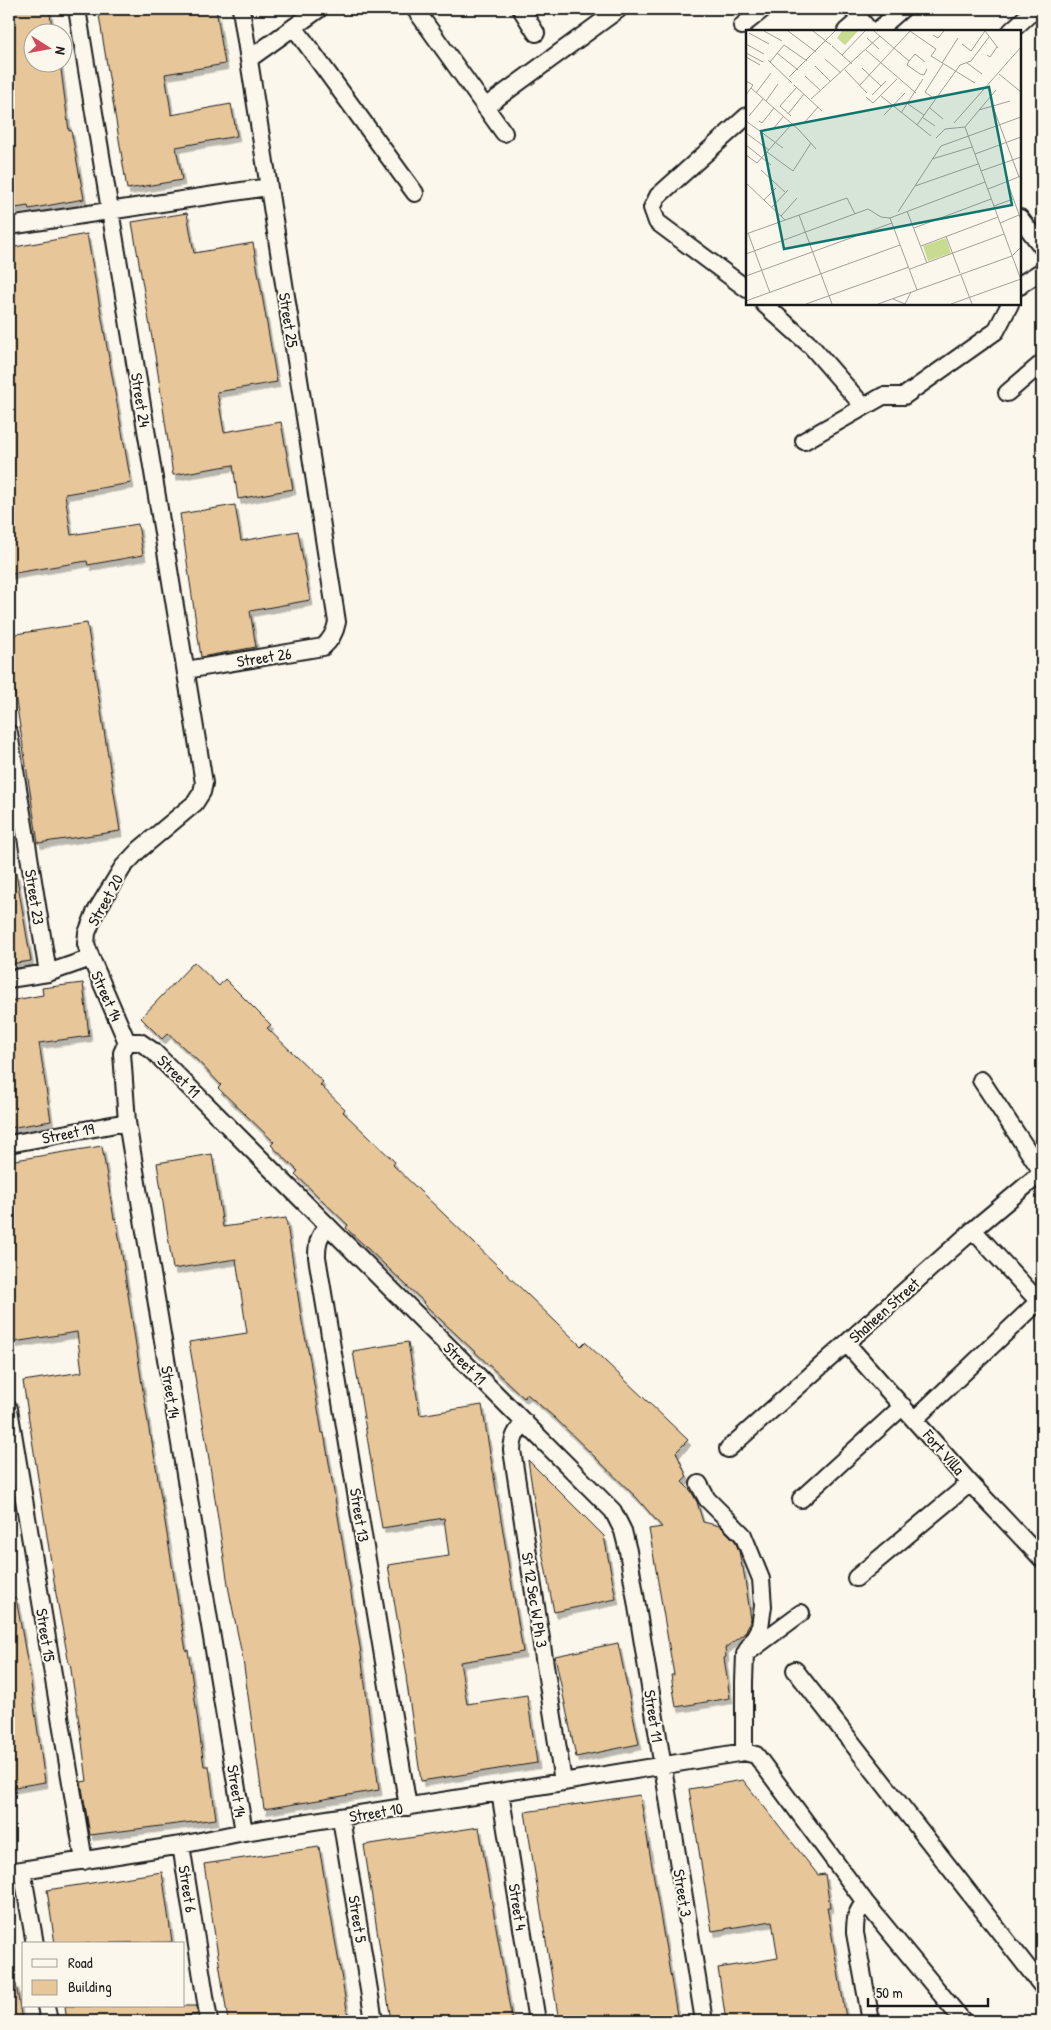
<svg xmlns="http://www.w3.org/2000/svg" width="1051" height="2030" viewBox="0 0 1051 2030" font-family="'Patrick Hand',sans-serif">
  <style>
    .building { fill: #e7c79a; stroke: #1c1c1c; filter: url(#shadow) }
    .lines { fill: none; stroke-linecap: round; stroke-linejoin: round }
    .minor-casing { stroke: #1c1c1c; stroke-width: 20 }
    .minor { stroke: #fbf7ec; stroke-width: 16 }
    .labels { text-anchor: middle; dominant-baseline: central; stroke-width: 4; stroke-linejoin: round; paint-order: stroke }
    .street-label { font-size: 16px; fill: #1c1c1c; stroke: #fbf7ec }
    .inset-road { fill: none; stroke: #a29f99; stroke-width: 1 }
    .view { fill: #0f766e; fill-opacity: 0.15; stroke: #0f766e; stroke-width: 2.5 }
    .inset-edge { fill: none; stroke: #1c1c1c; stroke-width: 2.5 }
  </style>
  <defs>
    <filter id="shadow"><feDropShadow dx="3" dy="5.5" stdDeviation="0" flood-color="#0004"/></filter>
  </defs>
  <rect width="100%" height="100%" fill="#fbf7ec"/>
  <filter id="ink" filterUnits="userSpaceOnUse"><feTurbulence type="fractalNoise" baseFrequency=".02" numOctaves="2"/><feDisplacementMap in="SourceGraphic" scale="10" xChannelSelector="R" yChannelSelector="G"/><feConvolveMatrix kernelMatrix="1 2 1 2 8 2 1 2 1" color-interpolation-filters="sRGB"/></filter>
  <g filter="url(#ink)">
    <path class="building" d="M9,9H49L53,32H32V62H60L69,131L71,130L84,199L29,209L28,206L9,209Z
      M98,9H216L225,64L165,74L171,112V115L231,104L237,136L176,147L182,180L127,189Z
      M187,213L194,253L253,243L277,382L217,392L224,432L281,422L293,489L238,499L233,465L173,475L157,367L132,222Z
      M87,234L131,483L65,494L71,535L138,524L143,555L88,565L87,561L9,574V248Z
      M235,505L241,541L298,531L310,600L250,611L256,647L201,657L180,514Z
      M87,623L120,831L38,843L9,656V635Z
      M16,873L31,961L9,964V874Z
      M194,962L219,986L225,979L271,1025L267,1028L323,1082L320,1085L345,1109L343,1112L395,1162L393,1165L555,1321L581,1346L585,1342L688,1440L676,1452L687,1477L682,1482L691,1491L697,1502L703,1522L720,1526L735,1541L739,1551L742,1567H743L751,1619L745,1633L725,1648L726,1657L724,1658L730,1698L676,1707L671,1675H674L649,1529L662,1527L636,1497L555,1418L527,1394L524,1398L423,1303L424,1302L346,1228L348,1225L295,1174L298,1171L271,1145L274,1142L218,1088L221,1085L197,1060L168,1033L162,1039L141,1018Z
      M83,983L89,1036L39,1043L51,1121L9,1128V1001L43,995L42,988Z
      M102,1146L114,1219H116L122,1255L150,1436H151L186,1651L188,1650L204,1766H209L216,1819L90,1835L81,1782L87,1781L82,1742L70,1663L69,1664L56,1594L23,1381L82,1372L77,1332L14,1342L9,1305V1161Z
      M212,1154L223,1227L286,1218L302,1322L310,1360L322,1433H324L360,1647L379,1790L264,1809L243,1660L229,1591L207,1446L189,1342L247,1333L236,1259L173,1269L157,1163Z
      M408,1342L420,1415L482,1405L523,1652L460,1662L467,1704L527,1695L537,1763L421,1781L406,1677L407,1676L388,1565L449,1556L444,1518L382,1528L353,1351Z
      M528,1460L604,1536L616,1599L554,1612L541,1546Z
      M9,1598H16L30,1677L45,1782L9,1788Z
      M618,1643L639,1744L576,1757L555,1656Z
      M743,1780L818,1875L825,1874L830,1907H827L846,2018L825,2021H726L718,1968L778,1958L772,1921L712,1931L689,1789Z
      M640,1795L678,2021H559L525,1812Z
      M479,1827L512,2021H391L364,1845Z
      M319,1847L349,2021H228L204,1864Z
      M162,1872L172,1942L55,1944L47,1890Z
      M9,1984H16L22,2021H9Z
      M65,2006H197L198,2014L150,2021H67Z"/>
    <g class="lines">
      <defs>
        <path id="minor" d="M77,9L204,783L202,792L195,803L139,850L123,867L95,913L87,933L86,944L91,958L127,1042L122,1053L127,1122L244,1832
          M415,9L504,133
          M521,9L536,33
          M852,9L870,31
          M742,26L763,9
          M294,27L415,193
          M846,31L860,19
          M877,31L902,9
          M1011,31L1035,9
          M249,59L319,9
          M485,107L619,9
          M747,116L658,196L652,208L657,222L747,289
          M1020,218L1042,247
          M9,226L268,187
          M1020,286L1021,284L1042,271
          M764,304L811,346L864,407
          M1007,393L1042,363
          M804,441L883,396H904L996,331L1010,304
          M186,670L323,647C331,640 335,633 337,622L241,9
          M9,733L48,973
          M9,979L48,973L91,958
          M127,1042H140L153,1051L613,1511L623,1531L628,1551L704,2021
          M981,1080L1042,1172
          M9,1144L127,1122
          M328,1226C318,1236 317,1244 317,1257L408,1807
          M973,1230L1042,1305
          M847,1344L970,1483L1042,1559
          M9,1409L84,1861
          M915,1419L1039,1301
          M525,1422C516,1431 513,1437 512,1450L563,1782
          M728,1449L973,1230L1042,1172
          M699,1484L707,1499L743,1535L761,1579L763,1606L760,1627L745,1654L744,1682V1752
          M801,1499L903,1406
          M856,1578L970,1483
          M751,1650L801,1613
          M795,1670L1042,1986
          M500,1792L537,2021
          M341,1818L374,2021
          M181,1845L209,2021
          M22,1870L35,1944
          M9,1872L181,1845L244,1832L563,1782L744,1752L756,1755L865,1902L963,2021
          M865,1902C856,1912 855,1919 855,1933L871,2021
          M46,2006L49,2021"/>
      </defs>
      <use href="#minor" class="minor-casing"/>
      <use href="#minor" class="minor"/>
    </g>
  </g>
  <g class="labels">
    <g class="street-label">
      <text transform="translate(289 320) rotate(81)">Street 25</text>
      <text transform="translate(141 400) rotate(81)">Street 24</text>
      <text transform="translate(264 657) rotate(-9)">Street 26</text>
      <text transform="translate(35 897) rotate(81)">Street 23</text>
      <text transform="translate(105 900) rotate(-61)">Street 20</text>
      <text transform="translate(107 996) rotate(66)">Street 14</text>
      <text transform="translate(179 1076) rotate(45)">Street 11</text>
      <text transform="translate(68 1133) rotate(-11)">Street 19</text>
      <text transform="translate(884 1310) rotate(-42)">Shaheen Street</text>
      <text transform="translate(465 1363) rotate(45)">Street 11</text>
      <text transform="translate(171 1392) rotate(81)">Street 14</text>
      <text transform="translate(944 1452) rotate(49)">Fort Villa</text>
      <text transform="translate(360 1515) rotate(81)">Street 13</text>
      <text transform="translate(535 1600) rotate(81)">St 12 Sec W Ph 3</text>
      <text transform="translate(46 1635) rotate(81)">Street 15</text>
      <text transform="translate(654 1716) rotate(81)">Street 11</text>
      <text transform="translate(237 1791) rotate(81)">Street 14</text>
      <text transform="translate(376 1812) rotate(-9)">Street 10</text>
      <text transform="translate(188 1889) rotate(81)">Street 6</text>
      <text transform="translate(683 1893) rotate(81)">Street 3</text>
      <text transform="translate(518 1907) rotate(81)">Street 4</text>
      <text transform="translate(358 1919) rotate(81)">Street 5</text>
    </g>
  </g>
  <g transform="translate(746 30)">
    <rect width="275" height="275" fill="#fbf7ec"/>
    <path d="M96,1H112L99,15L91,8ZM200,208L205,223L182,231L177,216Z" fill="#c8db90"/>
    <path class="inset-road" d="M18,1L36,11M42,1L70,22M67,1L85,15M128,1L163,31L161,35L174,44L178,45L181,39M164,1L190,19L185,26L229,53M239,1L252,18M3,3L23,14M187,5L192,8L198,1M121,8L133,19M0,14L18,24M216,14L225,21L239,1M86,16L106,34M120,20L170,63M0,23L17,32M31,23L52,40M96,25L119,1M241,25L244,27L251,17M0,27L14,35M79,29L95,43M22,30L46,53M163,31L169,24L179,32M24,32L38,15L61,31M196,33L212,8M221,33L236,44M69,36L85,52M116,38L135,56M99,40L121,63M253,44L275,62M59,46L74,60M43,47L89,1M0,51L7,55L0,65M48,55L76,81M114,55L164,1M5,58L53,100L70,119M10,63L25,43M126,65L140,51M135,66L185,106M120,67L127,73L151,49M187,68L179,62L197,34M65,69L134,6M20,71L32,54M162,74L178,85M247,77L273,147M184,78L197,89M233,80L264,71M155,83L177,49M42,84L58,64M138,85L159,63M3,86L17,69M45,86L34,76L51,57M176,87L189,96M0,91L37,118M13,91L16,93L28,78M208,93L275,17M57,94L72,77M171,95L214,35L225,31L243,7M219,97L275,250M27,99L37,87M0,103L23,120M190,108L199,99L219,97L250,60M0,115L25,135M21,122L47,141L65,113M229,124L275,107M0,125L11,133L45,95M186,129L226,117M15,140L39,162M235,141L275,127M261,151L275,190M0,153L39,190M169,156L232,134M242,159L275,146M18,170L30,158M248,176L267,169M26,177L42,160M161,181L181,233M152,182L195,116L275,87M53,185L86,274M35,186L51,168M144,188L239,152M144,188L171,260M254,193L273,185M168,198L245,169M2,203L24,263M0,204L101,168L109,184M200,206L214,243M175,216L252,187M0,224L122,179L135,187L144,188M164,239L258,204M215,245L226,274M0,246L146,193M147,269L159,274L165,262M0,271L154,215M60,274L163,237M132,274L266,226L275,217M205,274L275,249"/>
    <path class="view" d="M243,57L266,175L38,219L15,101Z"/>
    <rect width="275" height="275" class="inset-edge"/>
  </g>
  <rect width="1051" height="2030" fill="none" stroke="#fbf7ec" stroke-width="30"/>
  <rect x="15" y="15" width="1021" height="2000" fill="none" stroke="#1c1c1c" stroke-width="2" filter="url(#ink)"/>
  <rect x="22" y="1942" width="162" height="65" fill="#fbf7ec" stroke="#a29f99"/>
  <rect x="32" y="1959" width="25" height="8" fill="#fbf7ec" stroke="#a29f99"/>
  <text x="68" y="1968" font-size="15" fill="#1c1c1c">Road</text>
  <rect x="32" y="1980" width="25" height="15" fill="#e7c79a" stroke="#a29f99"/>
  <text x="68" y="1992" font-size="15" fill="#1c1c1c">Building</text>
  <g transform="translate(48 48) rotate(101)"><circle r="24" fill="#fbf7ec" stroke="#a29f99"/>
  <path d="M0-4L9 19L0 12L-9 19Z" fill="#d1495b"/>
  <text y="-8" font-size="14" font-weight="bold" text-anchor="middle" fill="#1c1c1c">N</text>
  </g>
  <path d="M868 1998v8h120v-8" fill="none" stroke="#1c1c1c" stroke-width="2.5"/>
  <text x="876" y="1998" font-size="15" fill="#1c1c1c" stroke="#fbf7ec" stroke-width="4" paint-order="stroke">50 m</text>
</svg>
